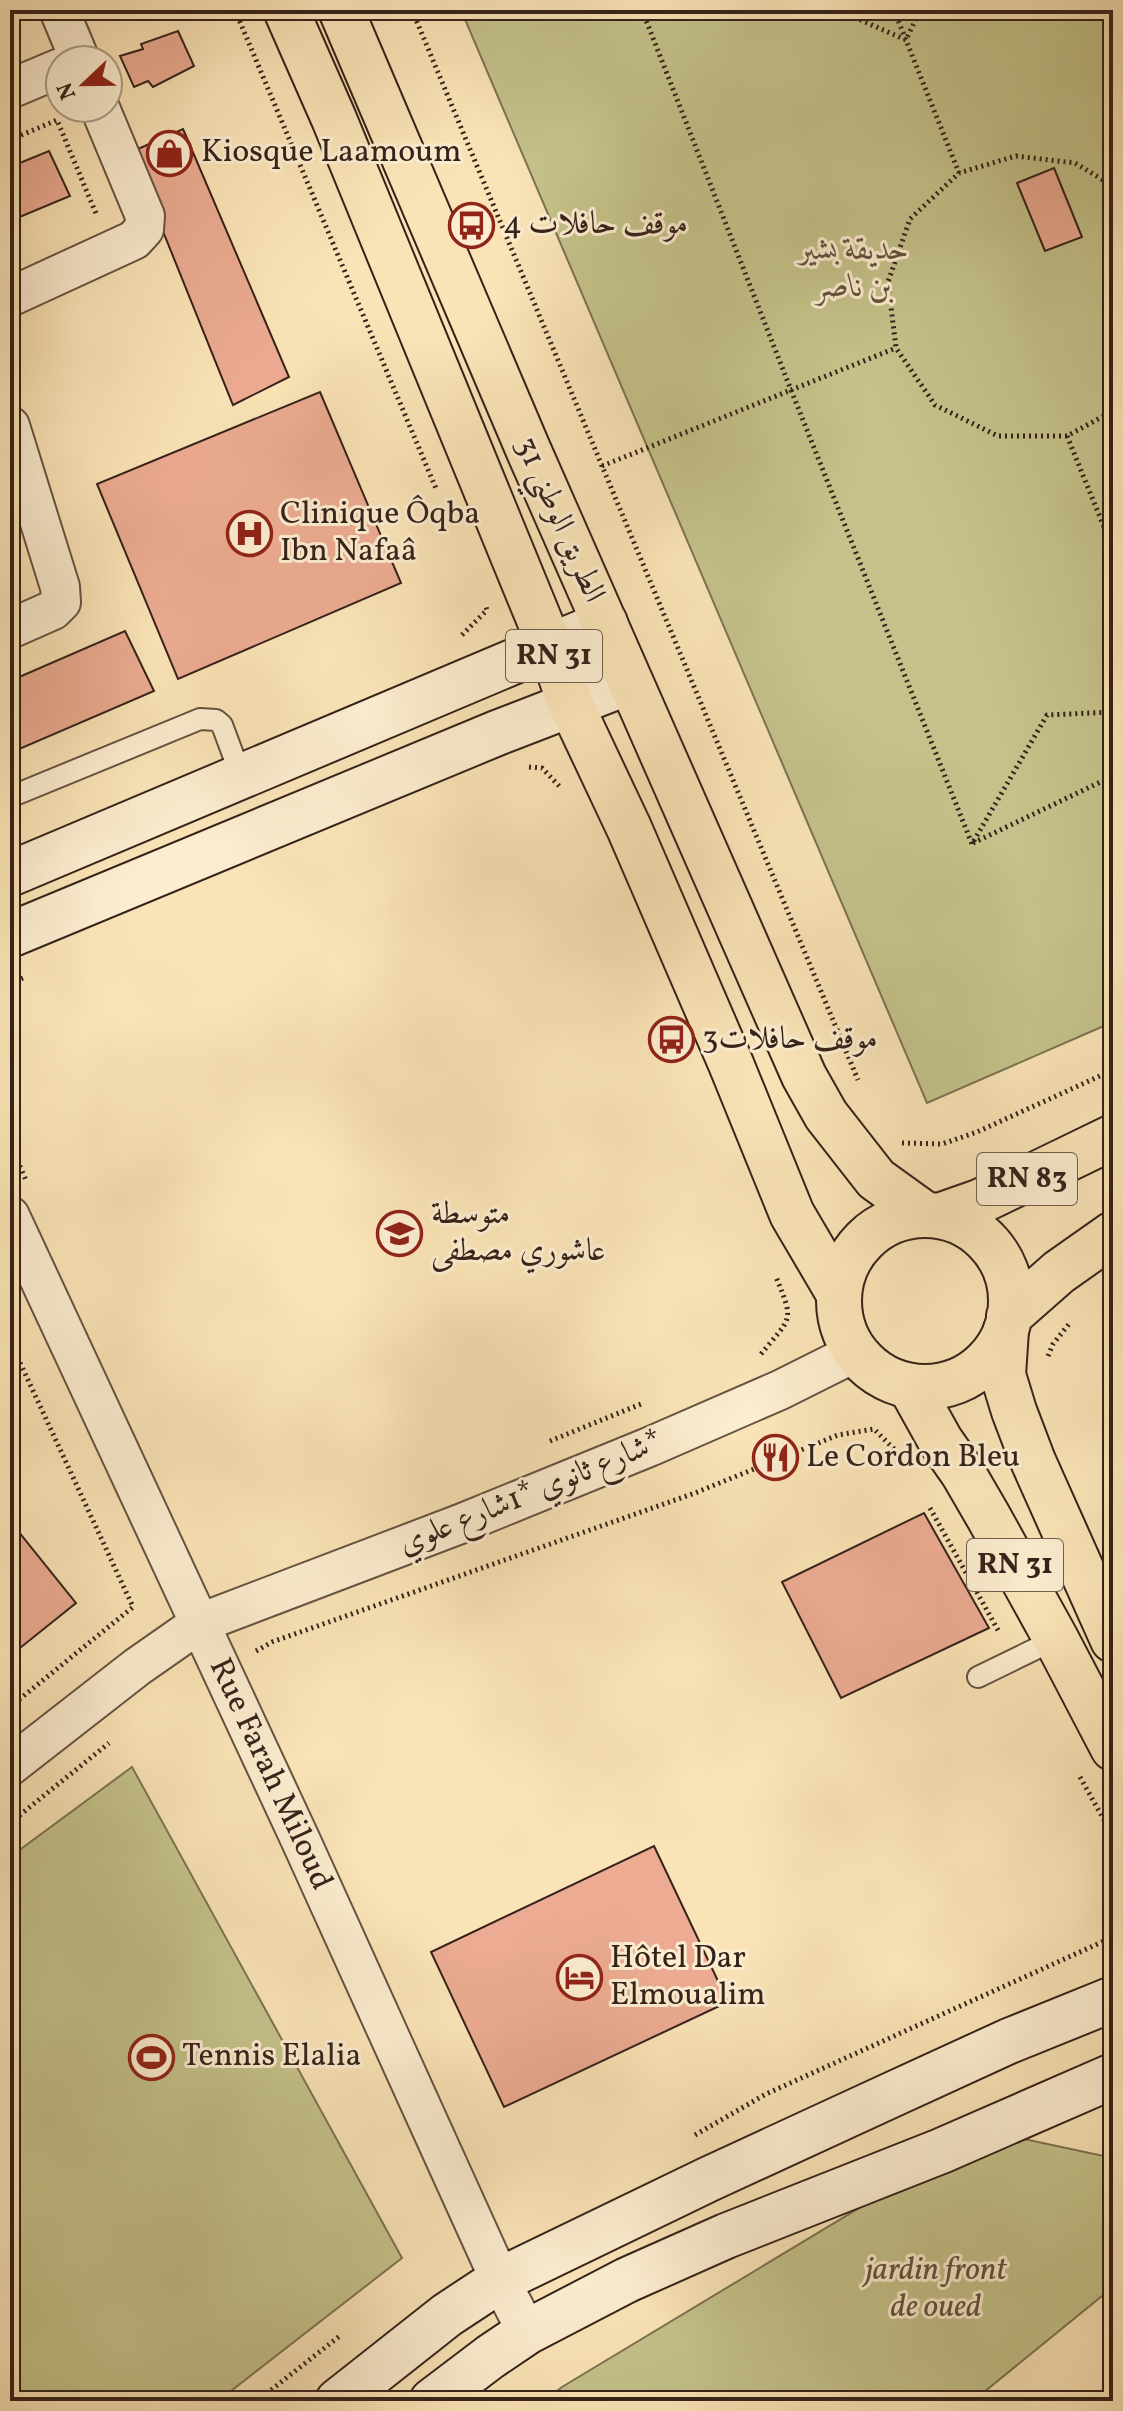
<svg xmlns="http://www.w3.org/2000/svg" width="1123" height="2411" viewBox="0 0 1123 2411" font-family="Vollkorn,Amiri,serif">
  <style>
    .green { fill: #c4c28a; stroke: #7c7252; stroke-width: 2 }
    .building { fill: #ecab92; stroke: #35221a; stroke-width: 2 }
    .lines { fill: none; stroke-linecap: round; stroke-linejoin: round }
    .lane-casing { stroke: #665241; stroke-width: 24 }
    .street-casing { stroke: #665241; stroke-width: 42 }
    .secondary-casing { stroke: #35221a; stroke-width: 48 }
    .primary-casing { stroke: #35221a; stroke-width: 48 }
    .highway-casing { stroke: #35221a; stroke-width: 48 }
    .path { stroke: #35221a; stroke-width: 5; stroke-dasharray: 2 4; stroke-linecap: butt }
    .lane { stroke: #fcedd0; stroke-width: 20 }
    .street { stroke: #fcedd0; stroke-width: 38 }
    .secondary { stroke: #fcedd0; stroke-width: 44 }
    .primary { stroke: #fae4b7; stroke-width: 44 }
    .highway { stroke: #fae4b7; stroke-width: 44 }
    .labels { text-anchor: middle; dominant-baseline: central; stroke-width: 6; stroke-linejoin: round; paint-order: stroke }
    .shield { fill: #fcedd0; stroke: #715f51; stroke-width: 2 }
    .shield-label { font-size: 30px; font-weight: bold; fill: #35221a }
    .poi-label { font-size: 32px; fill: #35221a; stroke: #fcedd0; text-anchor: start }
    .park-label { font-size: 32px; font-style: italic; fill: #60523c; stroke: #fcedd0 }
    .street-label { font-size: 32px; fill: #35221a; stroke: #fcedd0 }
  </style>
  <rect width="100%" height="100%" fill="#fae4b7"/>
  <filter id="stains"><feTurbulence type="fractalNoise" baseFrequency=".0025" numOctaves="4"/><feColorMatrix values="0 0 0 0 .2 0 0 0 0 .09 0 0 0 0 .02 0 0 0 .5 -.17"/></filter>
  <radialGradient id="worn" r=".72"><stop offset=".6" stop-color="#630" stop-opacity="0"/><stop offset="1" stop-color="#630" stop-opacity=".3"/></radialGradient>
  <path class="green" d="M461,10H1113V1022L927,1103Z
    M132,1767L402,2258L218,2401H10V1857Z
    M987,2131L1113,2158V2287L973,2401H543L562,2387Z"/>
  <path class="building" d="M178,31L194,66L153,87L148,81L134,87L120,56L143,49L141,44Z
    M183,129L289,377L233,405L131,152Z
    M49,151L70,196L10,221V167Z
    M1054,168L1082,237L1045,251L1017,183Z
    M320,392L401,583L178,679L97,484Z
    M125,631L154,691L10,753V681Z
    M924,1513L989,1628L841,1698L782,1582Z
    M10,1521L76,1603L10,1656Z
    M654,1846L728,2002L504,2107L431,1952Z"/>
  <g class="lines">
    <defs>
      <path id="lane" d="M10,797L200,719L216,720L222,725L241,776
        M978,1677L1056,1639"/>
      <g id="street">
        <path d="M59,10L80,60"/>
        <path d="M10,89L60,68"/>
        <path d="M10,297L134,240L144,229L145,216L100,108"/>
        <path d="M10,426L60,587L61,602L53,610L10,629"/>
        <path id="s1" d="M10,1216L301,1841L500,2280L527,2332"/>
        <path d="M10,1766L137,1667L200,1623L460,1524L649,1447L780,1390L856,1352"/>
      </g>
      <path id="secondary" d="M10,874L605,623
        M10,935L497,733L629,682
        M338,2401L447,2315L500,2280L709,2179L889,2096L1009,2041L1113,1999
        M432,2401L490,2357L527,2332L627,2280L726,2236L941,2151L1113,2076"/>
      <path id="primary" d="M286,10L334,119L550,646L571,705L629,828L731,1064L792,1214L839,1294
        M341,10L528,449L804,1076L826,1115L876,1179L926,1215
        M1006,1330L1003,1375L1014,1411L1033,1461L1113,1640
        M910,1386L940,1440L963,1473L988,1516L1056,1639L1113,1748"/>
      <path id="highway" d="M839 1301a86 86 0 1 1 172 0a86 86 0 1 1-172 0Z
        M939,1216L979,1202L1113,1137
        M1009,1316L1059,1272L1113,1234"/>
    </defs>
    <use href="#lane" class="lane-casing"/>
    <use href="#street" class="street-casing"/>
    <use href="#secondary" class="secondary-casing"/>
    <use href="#primary" class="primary-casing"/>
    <use href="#highway" class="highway-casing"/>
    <path class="path" d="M235,10L437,491
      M412,10L858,1080
      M642,10L791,390L896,348
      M838,10L906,40L920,10
      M894,10L959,173
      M10,14L18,34L10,37
      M10,140L57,120L97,216
      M1113,186L1075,163L1016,156L959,173L910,219L888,282L896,348L935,405L998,436H1067L1113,411
      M1067,436L1113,549
      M602,466L791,390L972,844L1047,715L1113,712
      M462,635L487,610L486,607
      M529,767L542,768L562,789
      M973,843L1113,776
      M10,983L23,978
      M902,1143L942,1144L977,1132L1113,1070
      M10,1144L26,1180
      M10,1341L133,1607L10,1707
      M761,1354C791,1317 795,1323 776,1277
      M1048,1356L1053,1344L1069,1324
      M550,1441L641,1404
      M930,1508L999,1632
      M256,1651L272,1642L695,1493L838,1435L874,1429L894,1449
      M1080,1777L1113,1836
      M10,1823L109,1743
      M695,2135L766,2094L1113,1937
      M257,2401L341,2335"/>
    <use href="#lane" class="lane"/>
    <use href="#street" class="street"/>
    <use href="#secondary" class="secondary"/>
    <use href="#primary" class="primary"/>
    <use href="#highway" class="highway"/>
  </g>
  <defs>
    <symbol id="shop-ring" viewBox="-11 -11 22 22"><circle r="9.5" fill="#fcedd0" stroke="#8f2418" stroke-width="1.5"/><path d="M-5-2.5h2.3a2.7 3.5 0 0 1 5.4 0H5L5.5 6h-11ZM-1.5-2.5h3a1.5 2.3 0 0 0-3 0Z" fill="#8f2418"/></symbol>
    <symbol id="bus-ring" viewBox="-11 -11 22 22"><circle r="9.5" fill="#fcedd0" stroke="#8f2418" stroke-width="1.5"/><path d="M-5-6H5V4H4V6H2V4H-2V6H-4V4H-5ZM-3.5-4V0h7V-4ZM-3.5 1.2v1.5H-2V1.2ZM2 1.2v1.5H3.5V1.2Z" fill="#8f2418"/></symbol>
    <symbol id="hospital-ring" viewBox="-11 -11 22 22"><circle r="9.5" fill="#fcedd0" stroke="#8f2418" stroke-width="1.5"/><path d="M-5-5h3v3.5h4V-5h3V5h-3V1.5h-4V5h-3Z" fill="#8f2418"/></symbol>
    <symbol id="school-ring" viewBox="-11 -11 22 22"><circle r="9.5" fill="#fcedd0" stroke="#8f2418" stroke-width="1.5"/><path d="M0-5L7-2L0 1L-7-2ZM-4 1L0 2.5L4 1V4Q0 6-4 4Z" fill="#8f2418"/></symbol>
    <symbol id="restaurant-ring" viewBox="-11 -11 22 22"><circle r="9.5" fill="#fcedd0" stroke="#8f2418" stroke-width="1.5"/><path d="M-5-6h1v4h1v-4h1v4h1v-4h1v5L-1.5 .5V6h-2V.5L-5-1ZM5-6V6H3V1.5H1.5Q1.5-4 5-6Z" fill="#8f2418"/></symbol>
    <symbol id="hotel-ring" viewBox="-11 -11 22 22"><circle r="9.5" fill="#fcedd0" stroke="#8f2418" stroke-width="1.5"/><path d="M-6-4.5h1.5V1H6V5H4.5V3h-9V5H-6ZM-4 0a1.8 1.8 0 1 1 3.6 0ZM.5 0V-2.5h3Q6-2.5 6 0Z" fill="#8f2418"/></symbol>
    <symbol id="stadium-ring" viewBox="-11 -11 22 22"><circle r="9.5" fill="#fcedd0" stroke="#8f2418" stroke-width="1.5"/><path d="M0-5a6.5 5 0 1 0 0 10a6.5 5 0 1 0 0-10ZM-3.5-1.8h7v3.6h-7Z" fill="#8f2418"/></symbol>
  </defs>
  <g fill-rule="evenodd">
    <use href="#shop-ring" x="144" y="128" width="51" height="51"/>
    <use href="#bus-ring" x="446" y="200" width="51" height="51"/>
    <use href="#hospital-ring" x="224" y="508" width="51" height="51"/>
    <use href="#bus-ring" x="646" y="1014" width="51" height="51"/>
    <use href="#school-ring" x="374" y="1208" width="51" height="51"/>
    <use href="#restaurant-ring" x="750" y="1432" width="51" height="51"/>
    <use href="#hotel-ring" x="554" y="1952" width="51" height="51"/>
    <use href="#stadium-ring" x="126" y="2032" width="51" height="51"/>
  </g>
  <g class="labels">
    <g class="shield">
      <rect x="506" y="630" width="96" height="52" rx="6"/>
      <rect x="977" y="1153" width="100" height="52" rx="6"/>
      <rect x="967" y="1539" width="96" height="52" rx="6"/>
    </g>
    <g class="shield-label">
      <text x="554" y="656">RN 31</text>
      <text x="1027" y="1179">RN 83</text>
      <text x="1015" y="1565">RN 31</text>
    </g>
    <g class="poi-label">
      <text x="201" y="153">Kiosque Laamoum</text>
      <text x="503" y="225">موقف حافلات 4</text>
      <text x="280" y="515">Clinique Ôqba<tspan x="280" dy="37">Ibn Nafaâ</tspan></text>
      <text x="702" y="1040">موقف حافلات3</text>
      <text x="431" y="1215">متوسطة<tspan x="431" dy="37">عاشوري مصطفى</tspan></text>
      <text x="806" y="1458">Le Cordon Bleu</text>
      <text x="610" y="1959">Hôtel Dar<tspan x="610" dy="37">Elmoualim</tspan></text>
      <text x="182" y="2057">Tennis Elalia</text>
    </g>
    <g class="park-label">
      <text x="854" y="251">حديقة بشير<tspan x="854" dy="37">بن ناصر</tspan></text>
      <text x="936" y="2271">jardin front<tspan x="936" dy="37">de oued</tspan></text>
    </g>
    <g class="street-label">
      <text transform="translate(559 520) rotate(66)">الطريق الوطني 31</text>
      <text transform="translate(531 1494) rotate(-22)">شارع ثانوي *1شارع علوي*</text>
      <text stroke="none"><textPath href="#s1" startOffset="616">Rue Farah Miloud</textPath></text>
    </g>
  </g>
  <rect width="1123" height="2411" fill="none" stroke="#fae4b7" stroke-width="40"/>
  <rect x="12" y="12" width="1099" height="2387" fill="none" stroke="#35221a" stroke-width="4"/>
  <rect x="20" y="20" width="1083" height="2371" fill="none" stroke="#35221a" stroke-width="2"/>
  <g transform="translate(84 84) rotate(248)"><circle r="38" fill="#fcedd0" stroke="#ac9c87" stroke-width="2"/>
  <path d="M0-6L14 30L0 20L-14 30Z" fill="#8f2418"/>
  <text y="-12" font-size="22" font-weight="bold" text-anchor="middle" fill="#35221a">N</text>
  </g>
  <rect width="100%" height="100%" filter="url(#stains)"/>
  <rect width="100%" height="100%" fill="url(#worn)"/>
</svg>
